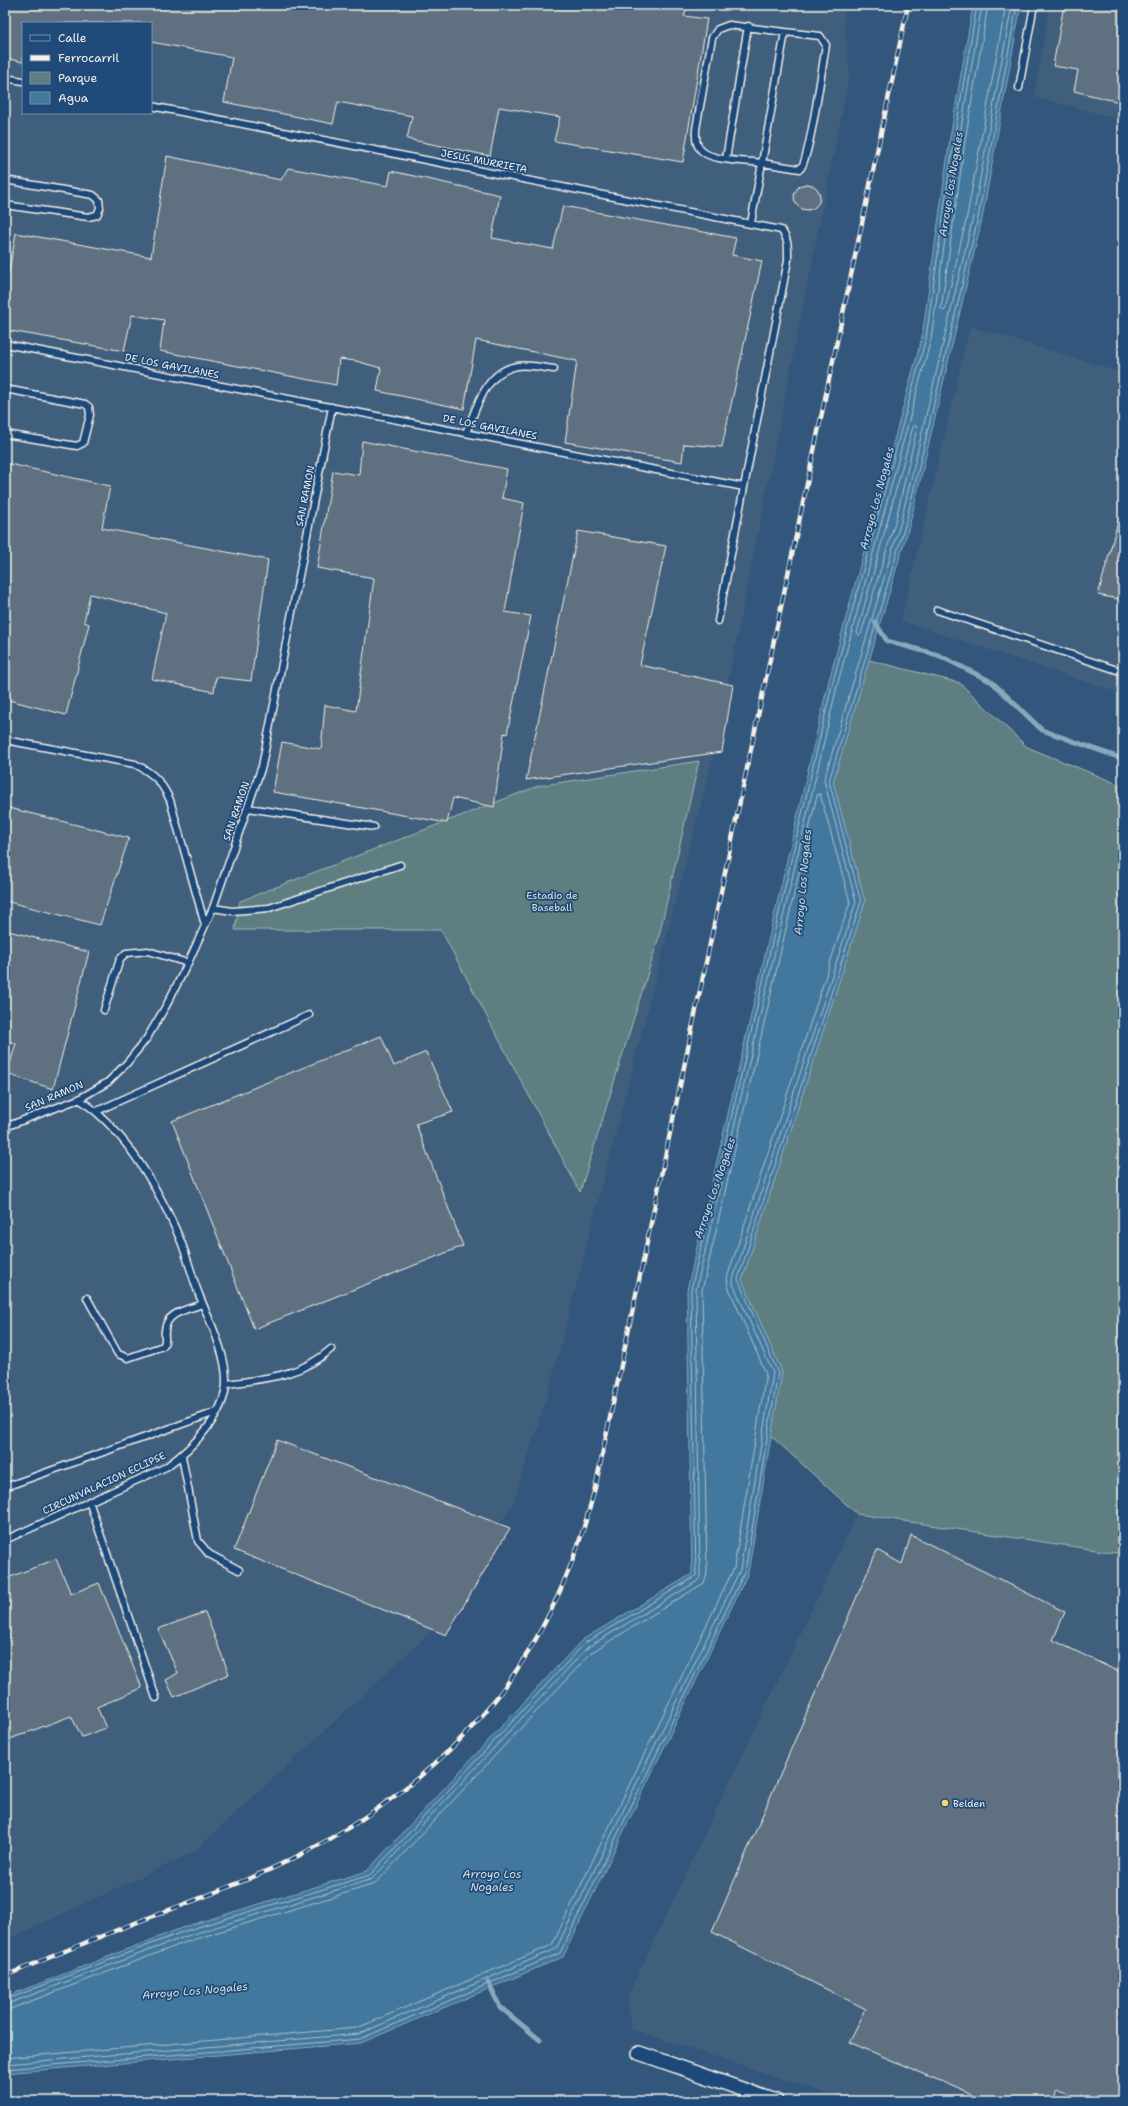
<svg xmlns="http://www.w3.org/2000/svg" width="1128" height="2106" viewBox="0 0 1128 2106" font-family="'Shantell Sans',sans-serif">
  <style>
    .built { fill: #405e7d; fill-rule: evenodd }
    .green { fill: #5e7e82; stroke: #a9b8b5 }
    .water { fill: #42789e; stroke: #89a8bc }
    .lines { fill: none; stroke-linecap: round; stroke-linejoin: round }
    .shore { stroke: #adc1ca; stroke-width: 1 }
    .stream { stroke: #89a8bc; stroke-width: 5 }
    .building { fill: #5f7180; stroke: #f4f1e8 }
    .lane-casing { stroke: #f4f1e8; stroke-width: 9 }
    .street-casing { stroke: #f4f1e8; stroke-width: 16 }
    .lane { stroke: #1f4a7a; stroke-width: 6 }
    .street { stroke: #1f4a7a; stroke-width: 13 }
    .rail-casing { stroke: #f4f1e8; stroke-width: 4.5 }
    .rail { stroke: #1f4a7a; stroke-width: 3; stroke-dasharray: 9; stroke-linecap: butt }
    .poi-dot { fill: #ffd166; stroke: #1f4a7a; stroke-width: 1.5 }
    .labels { text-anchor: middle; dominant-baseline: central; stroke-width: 3.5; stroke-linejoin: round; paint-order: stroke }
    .street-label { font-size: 10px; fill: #f4f1e8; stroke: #1f4a7a }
    .park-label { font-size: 10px; fill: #dee0d9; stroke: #1f4a7a }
    .poi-label { font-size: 10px; fill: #f4f1e8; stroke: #1f4a7a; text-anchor: start }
    .water-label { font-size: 11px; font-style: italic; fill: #d9dfdd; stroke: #1f4a7a }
  </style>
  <rect width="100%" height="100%" fill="#32567c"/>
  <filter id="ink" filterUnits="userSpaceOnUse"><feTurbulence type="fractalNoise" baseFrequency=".025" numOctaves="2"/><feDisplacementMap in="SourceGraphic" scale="8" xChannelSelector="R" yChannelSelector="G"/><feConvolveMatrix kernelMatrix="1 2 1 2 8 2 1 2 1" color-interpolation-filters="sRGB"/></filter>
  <g filter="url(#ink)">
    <path class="built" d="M5,5H821L843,9L850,72L714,753L550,1387L513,1504L431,1632L194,1852L5,1941ZM23,23H151V113H23Z
      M1050,5H1123V120L1034,97Z
      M970,326L1123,373V694L901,621Z
      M857,1514L1123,1554V2101H850L631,2029L627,1997Z"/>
    <path class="green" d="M869,660L960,683L1027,747L1123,786V1554L857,1514L771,1436L782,1372L742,1280L865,902L833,782Z
      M699,761L658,940L580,1192L441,930H235L240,901L538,786Z"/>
    <path class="water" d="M973,5H1021L982,219L910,523L833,782L865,902L742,1280L782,1372L748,1573L563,1957L361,2043L5,2073V1997L184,1927L367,1871L582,1640L692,1574L687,1290L828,684L922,337L950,138Z"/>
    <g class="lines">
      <path class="shore" d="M988,5L965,141L941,309L943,311L945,310L967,216L1006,5
        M916,426L917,428L896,519L861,634L859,635L857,633L913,427Z
        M5,2000L185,1931L370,1875L585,1643L696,1576L691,1290L832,685L926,338L954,139L977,5
        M5,2005L187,1936L372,1879L588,1647L696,1582L700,1578L696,1290L837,686L931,339L959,140L982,5
        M5,2011L189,1941L375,1884L592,1652L704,1583L707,1573L702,1291L817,795L820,794L850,902L727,1278L728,1286L766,1374L734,1568L552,1945L357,2028L5,2058
        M5,2064L359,2034L556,1949L740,1570L773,1373L733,1284V1279L856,902L824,780L901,521L973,217L1012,5
        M5,2069L360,2039L560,1953L745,1571L778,1373L738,1279L861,902L829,781L906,522L978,218L1017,5"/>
      <path class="stream" d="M875,622L887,641L938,655L992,682L1042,730L1123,759
        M488,1982L500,2007L540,2040"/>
    </g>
    <path class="building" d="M8,5H688L684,16L707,19L683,162L554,141L560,117L499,107L490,156L407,139L412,116L338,102L333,124L224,102L232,57L151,42V23H23V62L5,58V19Z
      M1064,5H1123V103L1074,91L1078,70L1053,66Z
      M167,156L281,180L288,168L388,186L391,171L500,195L492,238L553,249L563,206L736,238L732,255L762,261L722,447L684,444L682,462L565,442L577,361L476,340L464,409L377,391L381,368L356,361L339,359L336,385L160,351L164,320L132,315L124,351L5,330V292L16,233L151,257Z
      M794 197a13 13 0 1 1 26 0a13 13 0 1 1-26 0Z
      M362,441L507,469L502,498L524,503L505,612L531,616L507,734L504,733L494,807L453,798L447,823L273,792L282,742L321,749L325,705L356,711L374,578L317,568L333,471L359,475Z
      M5,463L110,486L102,528L268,560L251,681L216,677L214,692L152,679L166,613L90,594L84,622L89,624L66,715L5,699Z
      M1119,518H1123V600L1098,595Z
      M578,531L666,546L640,665L733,685L722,752L526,780Z
      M5,807L129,838L100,925L5,901Z
      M5,930L89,952L53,1089L7,1074L16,1043L5,1041Z
      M381,1036L394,1066L426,1052L453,1112L416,1124L463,1246L254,1329L172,1121Z
      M277,1440L510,1528L446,1635L234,1550Z
      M911,1535L1065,1612L1053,1640L1123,1674V2101H1079L1056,2088L1050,2101H987L849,2042L866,2009L712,1932L877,1550L902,1564Z
      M56,1559L71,1594L99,1583L142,1688L97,1707L106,1728L82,1737L71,1716L5,1741V1579Z
      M205,1612L229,1674L174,1697L166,1680L178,1673L158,1629Z"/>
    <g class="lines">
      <defs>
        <path id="lane" d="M729,25L785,32L762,163C747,161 710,161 701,150C695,144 696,137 696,129L712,38L718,29Z
          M5,78L23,81
          M1019,88L1034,5
          M726,159L748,26
          M5,180L93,195L99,200L100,208L97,215L88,217L5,205
          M751,223L762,163L800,169C809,163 823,62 826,45L820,36L785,32
          M5,344L744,487L788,260C788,249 789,239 781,230L151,106
          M5,389L85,404L89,407L90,415L83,443L77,446L5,434
          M466,433C477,407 485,372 517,366C528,364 543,368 554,369
          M937,610L1123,672
          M718,621L744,487
          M5,740L135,764C154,774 161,781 170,800L205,925
          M248,808L374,827
          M213,908L232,911L269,908L400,865
          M104,1010L120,959L126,953L148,951L188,963
          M97,1111L309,1015
          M5,1127L79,1099L108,1082L127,1063L147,1038L166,1006L188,963L213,908L262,766L332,407
          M87,1298L118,1354L128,1358L163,1346C167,1341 164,1336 165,1331C165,1312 189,1309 203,1304
          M226,1384C264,1379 302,1376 331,1349
          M182,1456L198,1541L209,1554L239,1570
          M5,1487L216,1412
          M89,1501L156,1698
          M5,1540L166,1467C191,1449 225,1416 226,1383C227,1355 210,1322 200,1297C192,1278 188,1258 180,1239C158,1188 126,1130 79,1099"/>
        <path id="street" d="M639,2053L776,2101"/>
      </defs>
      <use href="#lane" class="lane-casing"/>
      <use href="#street" class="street-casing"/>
      <use href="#lane" class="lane"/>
      <use href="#street" class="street"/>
      <defs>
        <path id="rail" d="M5,1976C55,1955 105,1934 156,1915C214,1893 274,1871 328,1840C473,1756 556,1647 596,1484L908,5"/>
      </defs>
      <use href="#rail" class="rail-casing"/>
      <use href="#rail" class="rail"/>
    </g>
  </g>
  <circle class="poi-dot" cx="945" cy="1803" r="4"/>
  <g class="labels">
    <g class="street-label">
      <text transform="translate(484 161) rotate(11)">JESUS MURRIETA</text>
      <text transform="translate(172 366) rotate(11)">DE LOS GAVILANES</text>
      <text transform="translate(490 427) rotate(11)">DE LOS GAVILANES</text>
      <text transform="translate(305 496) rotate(-79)">SAN RAMON</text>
      <text transform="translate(236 811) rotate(-71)">SAN RAMON</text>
      <text transform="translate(54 1096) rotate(-23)">SAN RAMON</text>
      <text transform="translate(104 1483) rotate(-25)">CIRCUNVALACION ECLIPSE</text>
    </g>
    <g class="park-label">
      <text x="552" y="895">Estadio de<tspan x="552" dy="12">Baseball</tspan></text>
    </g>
    <g class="poi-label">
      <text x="953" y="1803">Belden</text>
    </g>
    <g class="water-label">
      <text transform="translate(951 184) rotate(-81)">Arroyo Los Nogales</text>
      <text transform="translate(877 498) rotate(-75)">Arroyo Los Nogales</text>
      <text transform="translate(803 882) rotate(-85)">Arroyo Los Nogales</text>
      <text transform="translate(715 1188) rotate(-71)">Arroyo Los Nogales</text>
      <text x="492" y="1874">Arroyo Los<tspan x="492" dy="13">Nogales</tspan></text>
      <text transform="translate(195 1991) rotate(-5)">Arroyo Los Nogales</text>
    </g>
  </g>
  <rect width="1128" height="2106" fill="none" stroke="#1f4a7a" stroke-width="20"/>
  <rect x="10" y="10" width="1108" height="2086" fill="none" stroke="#f4f1e8" stroke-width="1.5" filter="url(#ink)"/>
  <rect x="22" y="22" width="130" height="92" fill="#1f4a7a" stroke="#748da6"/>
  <rect x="30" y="35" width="20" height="6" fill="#1f4a7a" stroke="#748da6"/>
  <text x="58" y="42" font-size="12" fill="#f4f1e8">Calle</text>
  <rect x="30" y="55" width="20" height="6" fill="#f4f1e8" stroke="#748da6"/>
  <text x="58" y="62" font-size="12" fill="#f4f1e8">Ferrocarril</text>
  <rect x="30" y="72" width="20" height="12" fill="#5e7e82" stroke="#748da6"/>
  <text x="58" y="82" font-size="12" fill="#f4f1e8">Parque</text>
  <rect x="30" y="92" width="20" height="12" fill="#42789e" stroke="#748da6"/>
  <text x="58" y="102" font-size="12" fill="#f4f1e8">Agua</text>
</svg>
